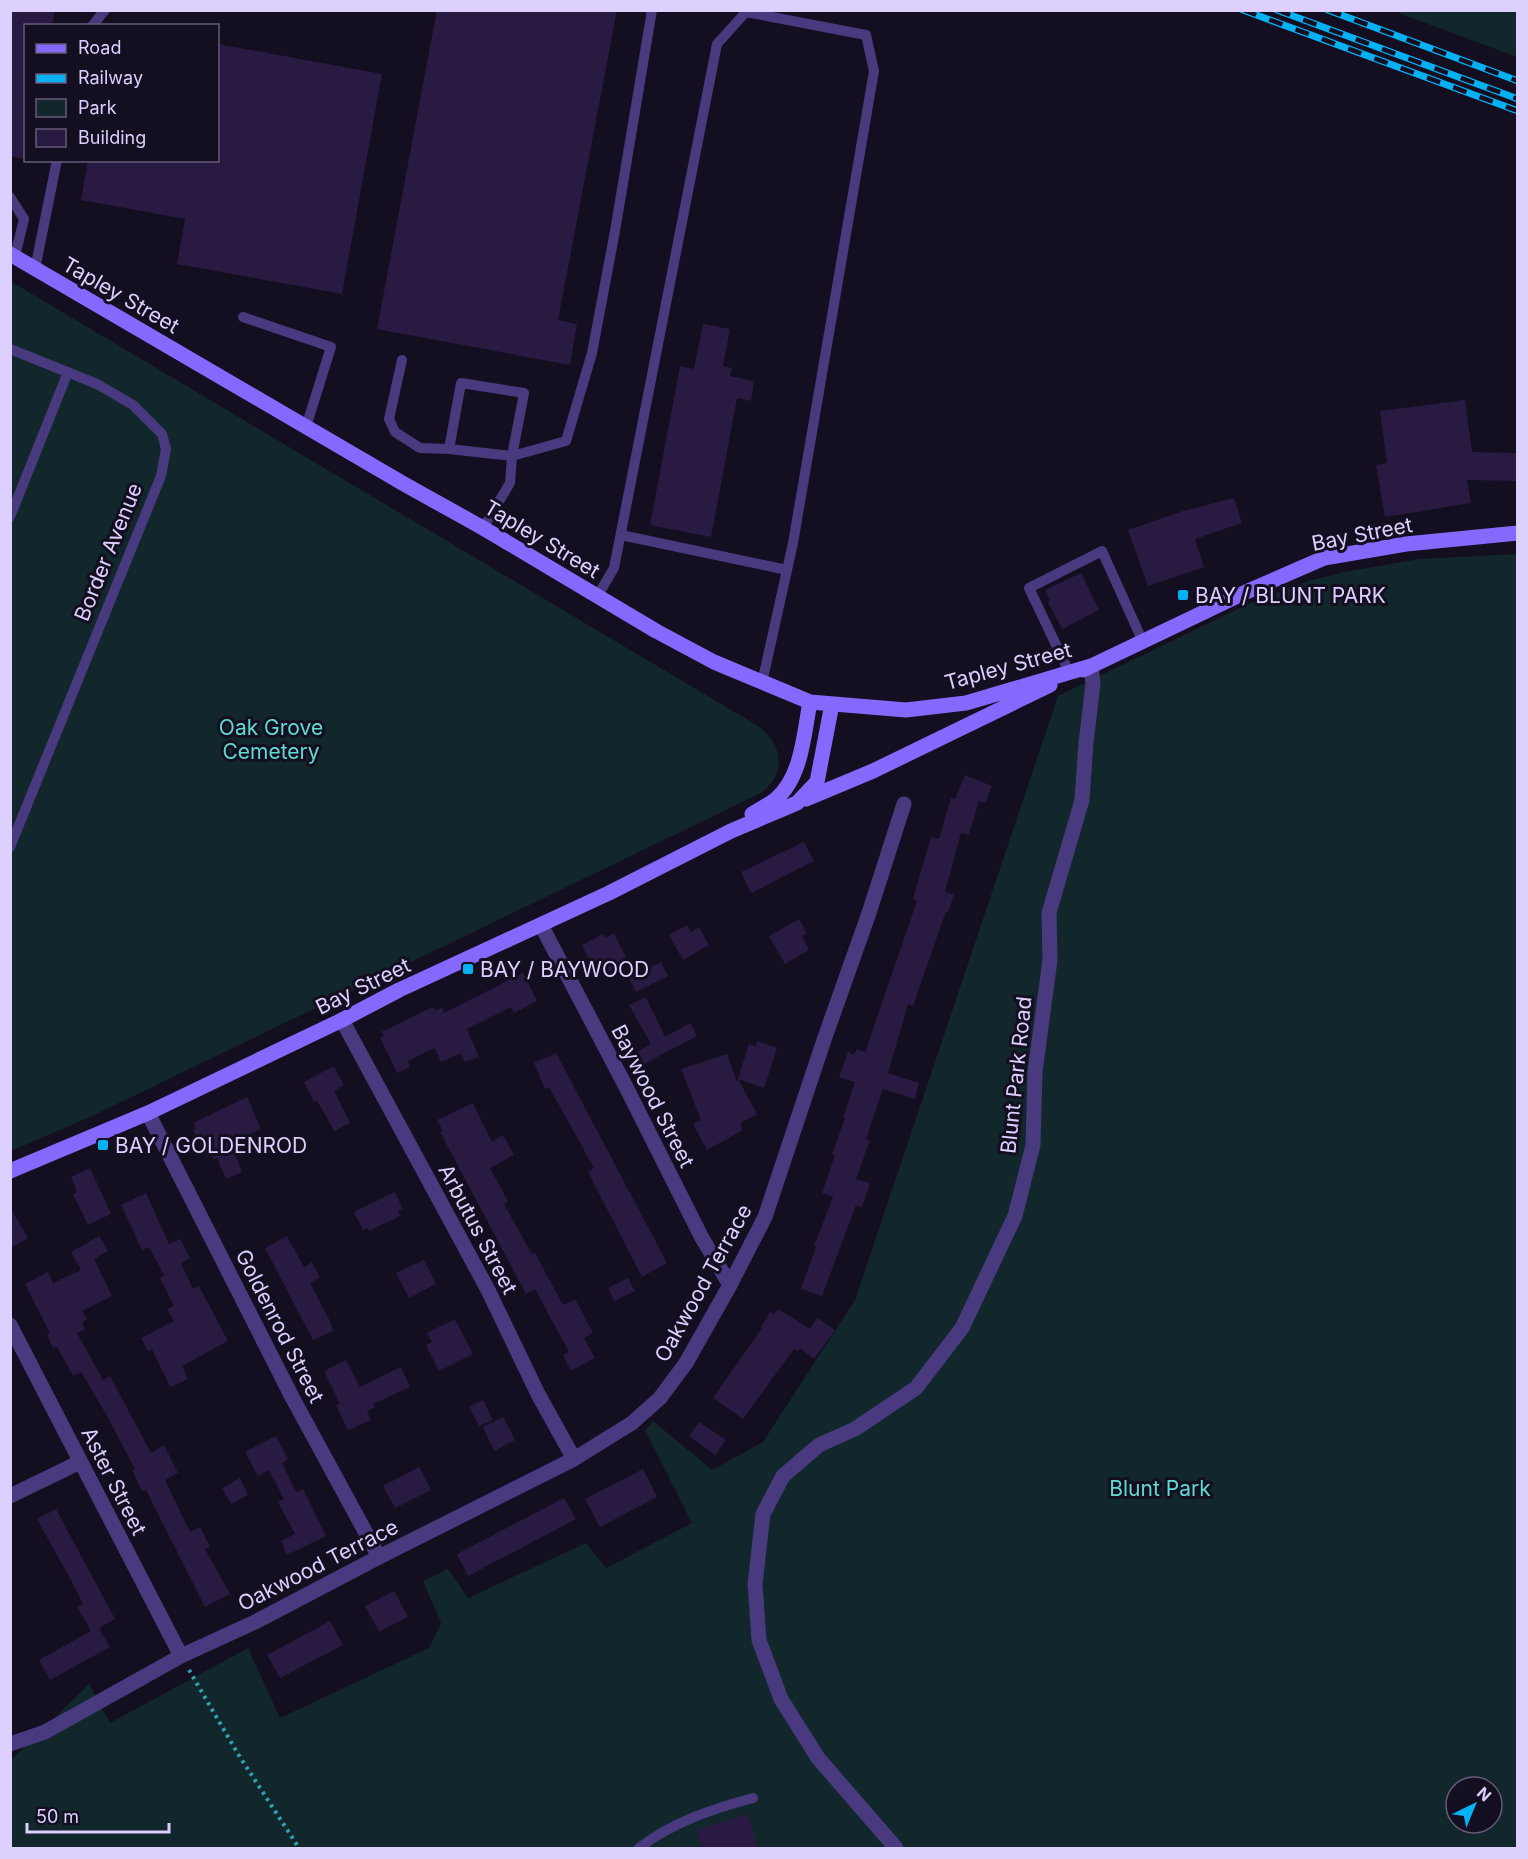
<svg xmlns="http://www.w3.org/2000/svg" width="1528" height="1859" viewBox="0 0 1528 1859" font-family="Inter,sans-serif">
  <style>
    .green { fill: #11272b; fill-rule: evenodd }
    .building { fill: #291a42 }
    .lines { fill: none; stroke-linecap: round; stroke-linejoin: round }
    .path { stroke: #31a1b0; stroke-width: 4; stroke-dasharray: 3 4.5; stroke-linecap: butt }
    .service { stroke: #493a7f; stroke-width: 10 }
    .minor { stroke: #493a7f; stroke-width: 15 }
    .secondary { stroke: #8668fc; stroke-width: 15 }
    .rail-casing { stroke: #06b1f3; stroke-width: 7 }
    .rail { stroke: #140e21; stroke-width: 4.5; stroke-dasharray: 14; stroke-linecap: butt }
    .poi-dot { fill: #06b1f3; stroke: #140e21; stroke-width: 2 }
    .labels { text-anchor: middle; dominant-baseline: central; stroke-width: 6; stroke-linejoin: round; paint-order: stroke }
    .street-label { font-size: 21px; fill: #ddcffe; stroke: #140e21 }
    .poi-label { font-size: 21px; fill: #ddcffe; stroke: #140e21; text-anchor: start }
    .park-label { font-size: 21px; fill: #5ddcd3; stroke: #140e21 }
  </style>
  <rect width="100%" height="100%" fill="#140e21"/>
  <path class="green" d="M1395,11H1517V57L1404,15Z
    M10,281L758,726C784,745 787,775 759,794L90,1117L11,1151Z
    M1517,554V1848H11V1760L89,1684L110,1723L248,1648L280,1718L429,1648L441,1623L423,1581L448,1569L468,1598L586,1543L606,1568L692,1523L645,1430L653,1421L712,1470L763,1442L855,1300L1058,696L1246,605L1308,581L1345,572L1419,559ZM1456,1787H1492V1823H1456Z"/>
  <path class="building" d="M10,10H55L52,26H26V159L10,156Z
    M437,10H617L558,320L577,324L570,365L377,329Z
    M218,44L382,74L342,294L177,264L185,219L81,200L88,160H218Z
    M703,324L730,329L723,366L732,368L730,376L754,381L751,401L737,398L711,537L650,525L680,366L694,369Z
    M1465,400L1472,452L1518,453V481L1467,480L1471,503L1385,517L1376,465L1387,463L1380,411Z
    M1234,498L1242,523L1195,539L1204,567L1148,586L1128,530L1183,511Z
    M1081,573L1099,610L1062,629L1048,602L1050,600L1045,590Z
    M965,775L992,786L985,803L979,801L969,835L961,833L945,892L954,895L948,912L946,911L913,1006L908,1004L888,1073L919,1083L915,1099L883,1089L866,1139L870,1140L856,1179L870,1183L862,1207L856,1205L822,1296L801,1289L816,1247L814,1246L833,1197L822,1193L835,1155L832,1154L845,1118H843L855,1082L839,1077L848,1052L854,1055L857,1049L865,1052L917,901L913,899L931,837L939,839L951,798L955,799Z
    M804,842L814,861L751,893L741,872Z
    M799,919L807,934L802,936L809,950L785,964L769,936Z
    M687,925L691,932L699,927L709,945L683,960L669,935Z
    M614,933L628,962L606,973L603,966L594,970L582,945L603,934L605,938Z
    M661,962L668,976L636,992L629,978Z
    M523,973L537,1001L514,1013L511,1007L467,1029L479,1057L465,1062L461,1053L441,1062L435,1048L408,1061L410,1067L397,1073L380,1038L384,1036L381,1032L433,1007L435,1011L442,1008L444,1013Z
    M646,997L665,1037L690,1023L697,1036L640,1066L633,1054L651,1044L629,1005Z
    M757,1041L777,1048L764,1088L738,1079L757,1114L740,1123L743,1130L707,1150L693,1124L701,1120L681,1069L727,1054L737,1082L749,1044L756,1046Z
    M556,1053L667,1263L642,1277L588,1172L594,1168L549,1087L545,1089L534,1063Z
    M334,1066L344,1085L334,1091L350,1123L334,1131L317,1100L314,1102L304,1082Z
    M247,1097L261,1129L230,1142L242,1172L226,1179L217,1158L214,1159L212,1155L207,1157L193,1130L196,1128L193,1123Z
    M473,1103L492,1142L503,1135L514,1155L490,1168L508,1201L504,1204L532,1254L535,1253L563,1305L575,1299L593,1333L584,1338L595,1358L571,1371L563,1355L569,1352L535,1289L526,1294L440,1132L443,1131L437,1120Z
    M90,1168L111,1214L88,1225L73,1194L77,1192L71,1177Z
    M395,1192L403,1209L398,1211L400,1216L369,1231L368,1228L363,1230L354,1212Z
    M146,1193L169,1244L180,1239L190,1258L181,1263L193,1289L199,1286L228,1341L182,1366L188,1379L170,1387L152,1349L148,1351L141,1338L174,1321L167,1309L174,1306L160,1278L164,1275L149,1247L142,1250L121,1205Z
    M10,1207L28,1238L10,1248Z
    M99,1236L108,1251L94,1259L112,1296L82,1311L87,1319L82,1322L85,1329L77,1333L103,1380L110,1376L151,1453L164,1445L178,1473L165,1480L190,1532L200,1527L210,1547L205,1549L230,1594L205,1607L146,1490L142,1491L132,1470L135,1469L106,1414L81,1372L73,1376L57,1347L53,1348L47,1335L50,1333L25,1284L48,1272L53,1283L81,1270L71,1252Z
    M287,1236L304,1267L312,1262L320,1277L310,1283L331,1323L333,1331L313,1340L265,1248Z
    M424,1260L436,1284L409,1298L396,1273Z
    M628,1278L635,1291L614,1301L608,1288Z
    M778,1309L810,1329L817,1318L835,1330L814,1359L800,1348L798,1351L794,1349L743,1419L713,1398L762,1328L761,1327L770,1312L774,1314Z
    M455,1319L473,1354L439,1371L426,1345L432,1342L427,1333Z
    M346,1360L360,1387L401,1367L410,1387L373,1404L375,1407L367,1411L371,1420L348,1430L336,1405L340,1404L324,1371Z
    M483,1400L493,1420L479,1426L469,1407Z
    M503,1417L515,1440L494,1451L483,1427Z
    M699,1422L726,1440L715,1455L689,1436Z
    M276,1436L288,1459L282,1463L296,1492L303,1489L326,1536L287,1555L281,1541L295,1534L278,1502L284,1499L269,1470L258,1476L245,1452Z
    M419,1467L431,1490L395,1508L383,1486Z
    M643,1469L657,1497L600,1527L585,1499Z
    M240,1478L248,1495L231,1504L222,1488Z
    M564,1498L576,1519L468,1576L457,1554Z
    M56,1509L115,1619L99,1628L110,1647L50,1680L39,1660L91,1631L77,1607L83,1604L73,1584L37,1519Z
    M394,1591L408,1617L379,1632L365,1606Z
    M330,1621L343,1645L280,1678L267,1655Z
    M748,1814L758,1848H702L696,1830Z"/>
  <g class="lines">
    <path class="path" d="M189,1670L238,1754L299,1848"/>
    <path class="service" d="M92,26L105,10
      M10,197L24,219L15,256
      M35,269L57,160
      M243,317L331,347L306,427
      M10,349L97,384L133,405L162,434L166,449L161,476L10,847
      M402,360L389,419L395,432L420,448L449,449L512,456L566,441L592,353L615,231L652,10
      M449,449L461,383L524,393L512,456L510,483L483,528
      M10,517L68,372
      M621,535L787,570
      M597,597L614,568L717,44L746,12L866,35L874,71L793,543L762,683
      M1069,672L1029,588L1102,551L1143,642
      M639,1848C673,1822 712,1809 753,1798"/>
    <path class="minor" d="M541,925L625,1085L702,1238L730,1285
      M342,1020L488,1290L538,1394L574,1459
      M148,1113L292,1397L379,1557
      M10,1325L181,1656
      M10,1496L80,1462
      M10,1744L45,1732L181,1656L255,1622L379,1557L574,1459L632,1423L660,1398L686,1363L730,1285L765,1217L824,1040L869,913L904,804
      M896,1848L818,1758L781,1699L759,1640L755,1584L763,1514L783,1476L819,1445L855,1429L916,1388L962,1328L1015,1216L1033,1145L1035,1072L1050,960L1049,913L1082,800L1086,743L1093,684L1091,666"/>
    <path class="secondary" d="M10,254L404,484L483,528L656,631L714,662L810,702L906,710L966,703L1091,666
      M1083,670L1246,592L1324,558L1406,544L1518,533
      M806,799L873,771L1050,685
      M752,814C759,809 769,805 776,799C802,777 804,733 810,702
      M10,1171L148,1113L342,1020L399,990L609,893L731,831L797,803L817,782L832,704"/>
    <defs>
      <path id="rail" d="M1243,10L1518,111
        M1277,10L1518,99
        M1328,10L1518,81"/>
    </defs>
    <use href="#rail" class="rail-casing"/>
    <use href="#rail" class="rail"/>
  </g>
  <g class="poi-dot">
    <rect x="1177" y="589" width="12" height="12" rx="3"/>
    <rect x="462" y="963" width="12" height="12" rx="3"/>
    <rect x="97" y="1139" width="12" height="12" rx="3"/>
  </g>
  <g class="labels">
    <g class="street-label">
      <text transform="translate(121 295) rotate(30)">Tapley Street</text>
      <text transform="translate(1362 534) rotate(-11)">Bay Street</text>
      <text transform="translate(542 539) rotate(31)">Tapley Street</text>
      <text transform="translate(108 552) rotate(-68)">Border Avenue</text>
      <text transform="translate(1008 666) rotate(-15)">Tapley Street</text>
      <text transform="translate(363 986) rotate(-26)">Bay Street</text>
      <text transform="translate(1016 1075) rotate(-84)">Blunt Park Road</text>
      <text transform="translate(653 1096) rotate(63)">Baywood Street</text>
      <text transform="translate(478 1229) rotate(62)">Arbutus Street</text>
      <text transform="translate(703 1283) rotate(-61)">Oakwood Terrace</text>
      <text transform="translate(280 1326) rotate(63)">Goldenrod Street</text>
      <text transform="translate(114 1481) rotate(63)">Aster Street</text>
      <text transform="translate(318 1565) rotate(-27)">Oakwood Terrace</text>
    </g>
    <g class="poi-label">
      <text x="1195" y="595">BAY / BLUNT PARK</text>
      <text x="480" y="969">BAY / BAYWOOD</text>
      <text x="115" y="1145">BAY / GOLDENROD</text>
    </g>
    <g class="park-label">
      <text x="271" y="727">Oak Grove<tspan x="271" dy="24">Cemetery</tspan></text>
      <text x="1160" y="1488">Blunt Park</text>
    </g>
  </g>
  <rect width="1528" height="1859" fill="none" stroke="#ddcffe" stroke-width="24"/>
  <rect x="24" y="24" width="195" height="138" fill="#140e21" stroke="#645b79" stroke-width="1.5"/>
  <rect x="36" y="44" width="30" height="9" fill="#8668fc" stroke="#645b79" stroke-width="1.5"/>
  <text x="78" y="54" font-size="18" fill="#ddcffe">Road</text>
  <rect x="36" y="74" width="30" height="9" fill="#06b1f3" stroke="#645b79" stroke-width="1.5"/>
  <text x="78" y="84" font-size="18" fill="#ddcffe">Railway</text>
  <rect x="36" y="99" width="30" height="18" fill="#11272b" stroke="#645b79" stroke-width="1.5"/>
  <text x="78" y="114" font-size="18" fill="#ddcffe">Park</text>
  <rect x="36" y="129" width="30" height="18" fill="#291a42" stroke="#645b79" stroke-width="1.5"/>
  <text x="78" y="144" font-size="18" fill="#ddcffe">Building</text>
  <g transform="translate(1474 1805) rotate(43)"><circle r="28" fill="#140e21" stroke="#645b79" stroke-width="1.5"/>
  <path d="M0-4.5L10 22L0 15L-10 22Z" fill="#06b1f3"/>
  <text y="-9" font-size="16" font-weight="bold" text-anchor="middle" fill="#ddcffe">N</text>
  </g>
  <path d="M27 1823v9h142v-9" fill="none" stroke="#ddcffe" stroke-width="3"/>
  <text x="36" y="1823" font-size="18" fill="#ddcffe" stroke="#140e21" stroke-width="4.5" paint-order="stroke">50 m</text>
</svg>
